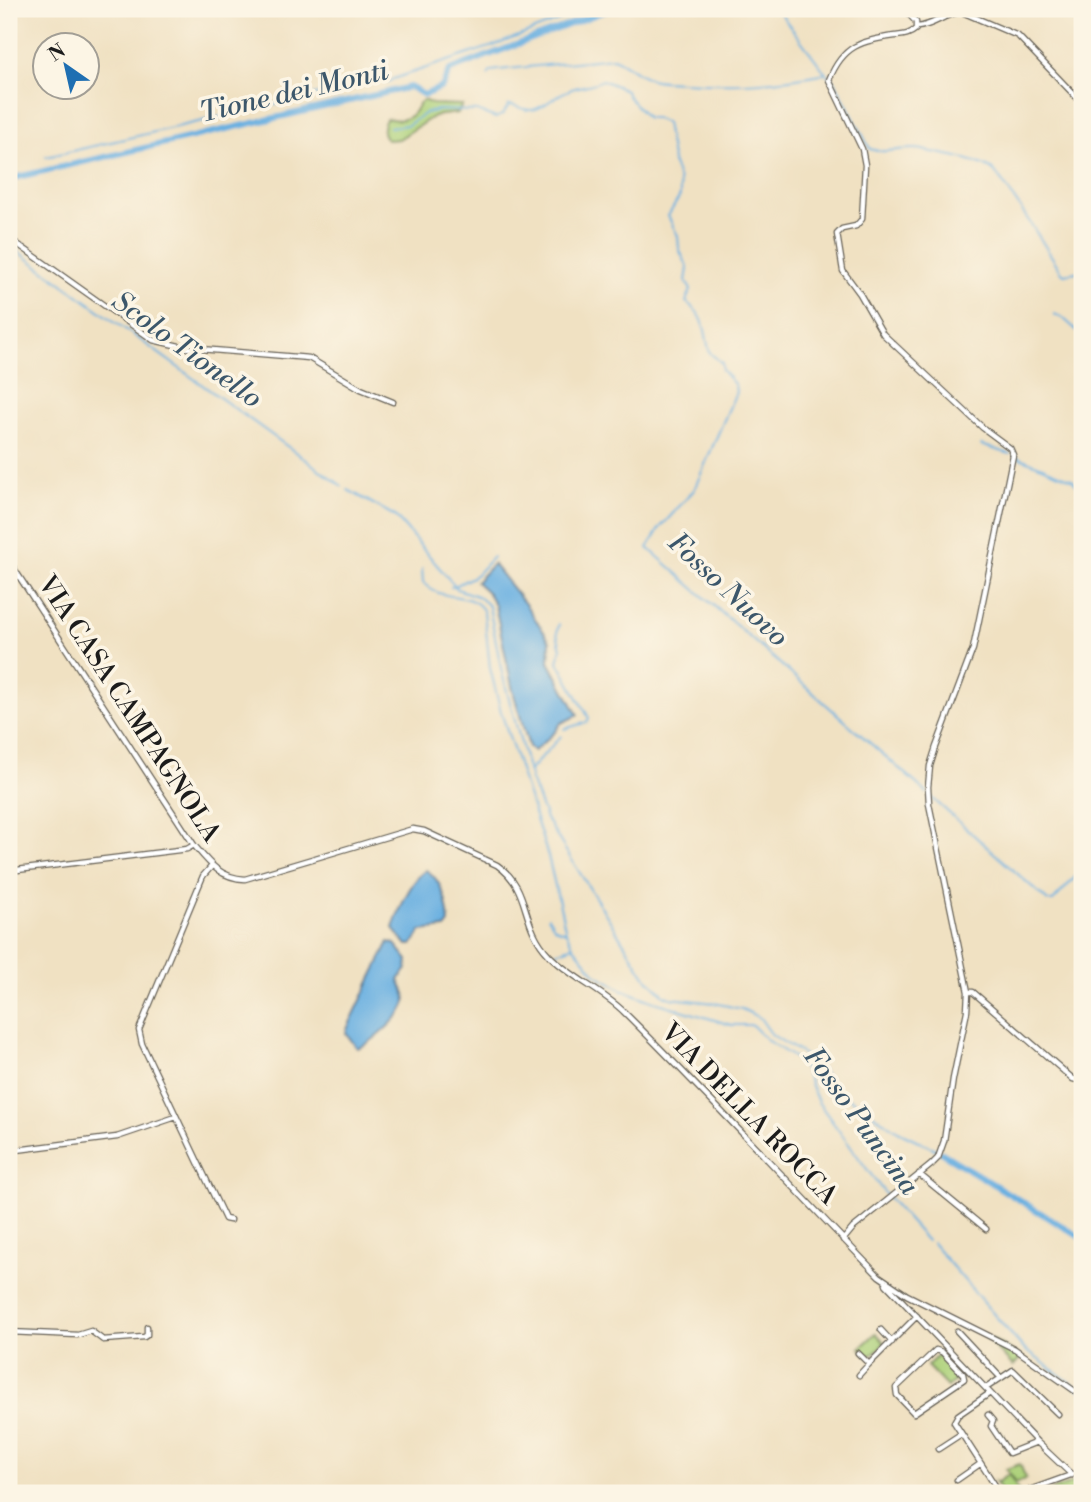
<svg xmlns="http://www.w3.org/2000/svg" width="1091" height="1502" viewBox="0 0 1091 1502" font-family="'Libre Bodoni',serif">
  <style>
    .green { fill: #aed27b; stroke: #65774c; stroke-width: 2 }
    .water { fill: #6bb0e1; stroke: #44667e; stroke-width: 2 }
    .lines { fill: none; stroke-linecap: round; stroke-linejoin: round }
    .stream { stroke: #6bb0e1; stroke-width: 2 }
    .river { stroke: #6bb0e1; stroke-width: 6 }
    .minor-casing { stroke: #666156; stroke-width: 7 }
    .minor { stroke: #fff; stroke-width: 4.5 }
    .labels { text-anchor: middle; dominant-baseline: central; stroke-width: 7; stroke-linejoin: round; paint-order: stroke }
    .street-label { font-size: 26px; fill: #1c1c1c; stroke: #fcf5e5 }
    .water-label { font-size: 28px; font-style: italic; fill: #3c576b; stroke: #fcf5e5 }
  </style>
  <rect width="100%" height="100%" fill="#fcf5e5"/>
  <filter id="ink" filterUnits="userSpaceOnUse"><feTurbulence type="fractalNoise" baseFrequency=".0143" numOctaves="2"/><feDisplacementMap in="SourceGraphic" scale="14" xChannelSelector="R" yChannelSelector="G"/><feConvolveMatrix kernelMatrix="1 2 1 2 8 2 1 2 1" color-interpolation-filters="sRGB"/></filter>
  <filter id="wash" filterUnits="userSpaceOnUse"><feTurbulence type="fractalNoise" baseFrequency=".00686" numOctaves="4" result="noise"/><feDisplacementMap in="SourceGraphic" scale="28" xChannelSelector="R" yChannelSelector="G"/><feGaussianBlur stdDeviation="1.57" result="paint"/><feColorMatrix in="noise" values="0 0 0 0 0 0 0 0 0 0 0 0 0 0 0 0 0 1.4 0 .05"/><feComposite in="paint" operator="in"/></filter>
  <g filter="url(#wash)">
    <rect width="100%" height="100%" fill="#f0e1c2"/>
    <path class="green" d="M423,100L432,104L462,105L458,113L434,116L399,139L388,140C382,135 381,127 386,119C392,118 396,121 403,119C415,117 415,107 423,100Z
      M876,1333L885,1343L869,1357L860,1348Z
      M990,1338L1022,1357L1013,1366L989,1341Z
      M940,1353L961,1376L947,1387L927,1366Z
      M1020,1464L1026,1479L1016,1483L1006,1469Z
      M1009,1474L1019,1492L1003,1493L995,1481L998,1482Z
      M1082,1479V1493H1045Z"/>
    <path class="water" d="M493,564L526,605L550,641L549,662L578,715L561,723L555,732L534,751L529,747L513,691L495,605L488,593L476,582Z
      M426,870C442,879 448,905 449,923L445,928L421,931L412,945H407L393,928C399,910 411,880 426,870Z
      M389,942L395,944L408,960L407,969L399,980C401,987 407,993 406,1001C405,1014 369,1046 357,1048L346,1033L347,1029Z"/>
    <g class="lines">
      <path class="stream" d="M777,9L825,72
        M488,75L491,71L499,70L613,58C627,63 636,74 651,79C661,82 673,81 684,82C734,85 776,83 826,73L835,82L870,149C886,155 906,146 923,150C945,155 971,158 991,169C1001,174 1050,255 1061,271L1064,274L1082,271
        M387,83L393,79L493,46L589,9
        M390,127L408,125L425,113L438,110L477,111L496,118L503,114L509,105C516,105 523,110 530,110C542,110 554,96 565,92C577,85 590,87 602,80L626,90L627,95L647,118H655L666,123L673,164L679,180L680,192V196L668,216L678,236L679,249L688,268L686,281L691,290L686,302C708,318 703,329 710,353L722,363V370L735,385L736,392L694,490L659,529L648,548L927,793
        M46,157L376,81
        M9,245L342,486
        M1054,314L1063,318L1082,335
        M981,445L1010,454
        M1015,456L1072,479L1082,491
        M348,490L395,516L455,586L476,575L493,557
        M422,569L423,582C440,604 473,589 484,612L490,668L501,712L548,856L566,932L573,946L596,974L623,990L652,1001L731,1025H752L768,1041L801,1062L818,1102L886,1195L927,1241
        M451,587L455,586L457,589L477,596L489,606L502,673L531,780L546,819L644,975L664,995L671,998L714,1003L742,1009L760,1018L772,1035L816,1062L837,1090L898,1131L939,1151
        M559,624L557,633L561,649L558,662L589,718L587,722L564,729
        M529,771L561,736
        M931,797L1048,901H1053L1082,870
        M548,917L555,928L566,932
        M557,952L573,946
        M932,1243L1024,1349L1082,1391"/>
      <path class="river" d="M9,179L406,88L410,87L424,95L442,87L450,70L610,9
        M942,1153L1082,1238"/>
    </g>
  </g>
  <g filter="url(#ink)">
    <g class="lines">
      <defs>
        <path id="minor" d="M917,27C934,26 945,13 962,12L1018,36L1082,103
          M9,238L153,340L188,348L309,358L361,389L393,402
          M9,561L194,845C209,863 220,878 245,879L413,829L424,831L497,865C532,889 519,924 549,955C571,978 602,990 624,1012C711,1098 794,1189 879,1276L907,1295L1015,1349L1082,1396
          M211,867L203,876L139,1030L142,1044L225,1219L230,1220
          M9,871L187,849L194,845
          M968,992H973L1073,1079L1082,1081
          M9,1151L117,1137L176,1117
          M919,1174L986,1229
          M843,1240L853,1228L931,1165L938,1158L944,1141L953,1079L967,1011L968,992L929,804L928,787L930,766L936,747L973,649L1013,455L1010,448L983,428L883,334L860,294L843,271L837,234L842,229L856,226L862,219L865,165L862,149L829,80C843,45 861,41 895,36C903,35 909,35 916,29V22L904,9
          M886,1284L1037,1442L1072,1475
          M881,1330L892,1342
          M957,1331L1001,1378
          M9,1332L78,1335L91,1331L103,1340L144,1337L147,1335V1327
          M936,1350L942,1352L963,1374L964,1379L914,1413L897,1395L896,1388Z
          M858,1353L869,1364L917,1316
          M859,1375L869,1364
          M986,1388L1013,1370L1058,1414
          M990,1393L958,1415L954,1422L1000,1493
          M988,1415L993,1421L991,1426L1009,1453L1037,1442
          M938,1449L961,1434
          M957,1480L980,1464
          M1021,1493L1082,1471"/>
      </defs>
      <use href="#minor" class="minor-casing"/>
      <use href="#minor" class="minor"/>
    </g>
  </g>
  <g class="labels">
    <g class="street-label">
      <text transform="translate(129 709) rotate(57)">VIA CASA CAMPAGNOLA</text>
      <text transform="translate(749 1114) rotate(46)">VIA DELLA ROCCA</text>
    </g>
    <g class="water-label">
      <text transform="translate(294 92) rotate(-13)">Tione dei Monti</text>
      <text transform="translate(187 350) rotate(36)">Scolo Tionello</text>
      <text transform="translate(728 590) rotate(43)">Fosso Nuovo</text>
      <text transform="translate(861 1121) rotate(54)">Fosso Puncina</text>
    </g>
  </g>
  <rect width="1091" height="1502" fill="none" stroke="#fcf5e5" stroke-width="35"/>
  <g transform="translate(66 66) rotate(326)"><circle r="33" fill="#fcf5e5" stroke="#a29e95" stroke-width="2"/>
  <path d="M0-5L12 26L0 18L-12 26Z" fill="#1f6fb2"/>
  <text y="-10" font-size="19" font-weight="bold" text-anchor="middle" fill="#1c1c1c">N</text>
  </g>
</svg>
